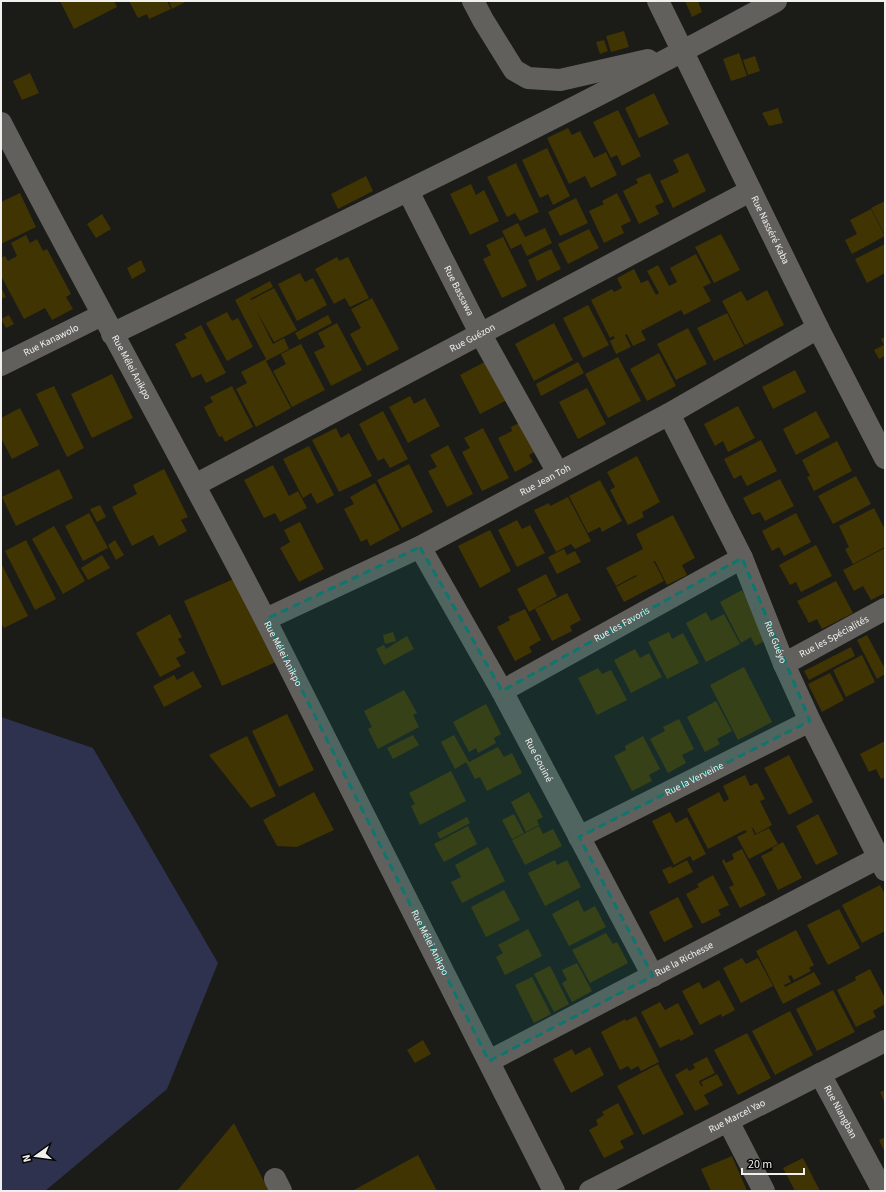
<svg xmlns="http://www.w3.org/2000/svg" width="886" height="1192" viewBox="0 0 886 1192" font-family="'Source Sans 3',sans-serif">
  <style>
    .green { fill: #2e324f }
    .building { fill: #403403 }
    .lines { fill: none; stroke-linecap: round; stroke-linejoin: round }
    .minor { stroke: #61605d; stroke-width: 22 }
    .marked { fill: #0f766e; fill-opacity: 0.2; stroke: #0f766e; stroke-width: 3; stroke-dasharray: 8 5; stroke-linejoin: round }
    .labels { text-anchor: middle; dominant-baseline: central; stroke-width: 3.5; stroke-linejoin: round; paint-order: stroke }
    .street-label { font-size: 10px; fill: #f1f0ee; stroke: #060605 }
  </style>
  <rect width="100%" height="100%" fill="#1b1b18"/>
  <path class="green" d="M1,717L93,748L218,963L167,1089L45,1191H1Z"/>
  <path class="building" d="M60,1H114L117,7L74,29Z
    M129,1H167L171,9L149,19L147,14L138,18Z
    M169,1H187L172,9Z
    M685,1H698L702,12L692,17Z
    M624,31L629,47L611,52L606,36Z
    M604,40L608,51L600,54L596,42Z
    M739,53L747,76L731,81L723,59Z
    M755,56L760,71L748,75L743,60Z
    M30,73L39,93L22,100L13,81Z
    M654,93L669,124L639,138L625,108Z
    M778,108L783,123L769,126L762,113Z
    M618,110L641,156L622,166L617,155L611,158L593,122Z
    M568,128L572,135L580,131L594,158L606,152L617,175L591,188L585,176L569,184L547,138Z
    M547,148L570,196L553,205L548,194L540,198L522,160Z
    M688,153L706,191L673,208L660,181L679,172L673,160Z
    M516,163L539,212L520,221L515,213L507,217L487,177Z
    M650,173L664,202L655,206L659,214L639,224L623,191L638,183L636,179Z
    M366,176L373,191L338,209L331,194Z
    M471,184L476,195L484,190L499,221L470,235L450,194Z
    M20,193L36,227L1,244V202Z
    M617,193L631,221L621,226L624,233L604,243L589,211L604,204L602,201Z
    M576,198L588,223L560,236L548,212Z
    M885,201V235L871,208Z
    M871,209L885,236L852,254L845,240L857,234L850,220Z
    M102,214L111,229L96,238L87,224Z
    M518,223L525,237L545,228L552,243L527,256L521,244L511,249L502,231Z
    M589,229L599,248L568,264L558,244Z
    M721,234L740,270L714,283L695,247Z
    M26,235L30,243L37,239L43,251L47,249L71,294L66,297L73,309L52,320L45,308L24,319L1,276V258L5,256L8,261L17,256L11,243Z
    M503,237L527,286L502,298L483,259L491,255L486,245Z
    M885,244V273L867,283L855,259Z
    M551,249L561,269L537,281L528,260Z
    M696,254L711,283L703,287L711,301L684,315L681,310L641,331L646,340L633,346L627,334L625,335L631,347L616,354L610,341L615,338L613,336L610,338L591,300L612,289L614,292L622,288L617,278L634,269L641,283L648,280L656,295L659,293L647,271L658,265L669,286L677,282L670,268Z
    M337,257L339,261L348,257L369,298L350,307L345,298L334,304L315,269Z
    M141,260L146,271L132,279L127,268Z
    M300,273L305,282L313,278L327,305L297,321L278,284Z
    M270,281L273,287L250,299L251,300L274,288L297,330L274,342L256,310L273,344L284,338L289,349L266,361L291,408L256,427L236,389L247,383L241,372L266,359L235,300Z
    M1,287L6,297L1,299Z
    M767,290L784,325L745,345L722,301L741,291L747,301Z
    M372,298L399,349L367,366L350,334L361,328L351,309Z
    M588,305L609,345L583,358L563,318Z
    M227,312L232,321L238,318L253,347L227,361L206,323Z
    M727,313L744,346L714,361L697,328Z
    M9,315L14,324L6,328L1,319Z
    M328,315L332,323L299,340L295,333Z
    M337,323L362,370L331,386L314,352L325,347L318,333Z
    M554,323L573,360L534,381L515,344Z
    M201,325L226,373L206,383L201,374L192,378L175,344L187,338L184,334Z
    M688,328L707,364L676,380L657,344Z
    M885,337V356L879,359L874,350L884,345L881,339Z
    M301,344L325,390L292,407L273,371L286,364L281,354Z
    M659,353L676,386L647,401L630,369Z
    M618,357L641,401L608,418L585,374Z
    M492,358L513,397L480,414L460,375Z
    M578,362L584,373L541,396L536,384Z
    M795,370L806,392L773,409L762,387Z
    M112,374L133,418L92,438L71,394Z
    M54,386L84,448L67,457L36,394Z
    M232,386L253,427L225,442L222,436L219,437L204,407L213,402L210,397Z
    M587,388L606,424L578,439L559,402Z
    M410,396L414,404L425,398L440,426L408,443L389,407Z
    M738,406L755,438L728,452L723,441L715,446L704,424Z
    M20,408L39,445L12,459L1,438V418Z
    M383,411L408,459L390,468L384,458L378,461L359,424Z
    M816,411L830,437L796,455L783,429Z
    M525,420L540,449L529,455L533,462L515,472L498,438L512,431L511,427Z
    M336,428L341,438L349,433L372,476L339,492L312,440Z
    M483,428L509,478L482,491L462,452L470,448L464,438Z
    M761,440L777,471L747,486L741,475L734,479L724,459Z
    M837,441L852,471L814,491L807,477L810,476L802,460Z
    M448,445L473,494L447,507L428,471L437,467L430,455Z
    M309,446L334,495L317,504L311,493L303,498L283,459Z
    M637,456L660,502L642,512L644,517L628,525L610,490L615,487L607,472Z
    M409,464L433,512L402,528L377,480Z
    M273,465L289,496L298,491L307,508L280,522L275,513L264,518L244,480Z
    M59,469L73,498L16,526L2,497Z
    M164,469L188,517L181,520L187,531L159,546L153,535L132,546L112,507L137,494L133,485Z
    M856,476L871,504L833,524L818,496Z
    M780,479L794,506L765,521L760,512L752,515L743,498Z
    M600,480L622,521L602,532L600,527L588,533L569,496Z
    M375,483L400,530L370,546L367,539L361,542L344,509L354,504L350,497Z
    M568,497L591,541L575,549L571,544L556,552L534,510L549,503L550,506Z
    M100,505L106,517L97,522L90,509Z
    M874,508L885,530V547L853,564L845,549L849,547L839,526Z
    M89,513L108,548L83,561L65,526Z
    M796,513L811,542L784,556L779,547L772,551L762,531Z
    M673,515L695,558L682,565L687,575L667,585L655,561L651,563L654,562L664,581L624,602L616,587L637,576L636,575L616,586L606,568L643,549L636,534Z
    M517,520L522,529L530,525L545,553L517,567L498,530Z
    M300,522L324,569L299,582L280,548L290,542L284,530Z
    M54,526L85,581L63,594L32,539Z
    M490,530L511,571L480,588L458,546Z
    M26,540L56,599L35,610L5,551Z
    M115,540L124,555L116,560L108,545Z
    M816,545L832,576L801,592L796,582L790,585L779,565Z
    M885,548V593L871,600L863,586L854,591L843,570Z
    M564,549L567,555L575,551L581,562L557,574L548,557Z
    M102,555L110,568L88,580L81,568Z
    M1,563L28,616L4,628L1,623Z
    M546,574L557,596L529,612L517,589Z
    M238,577L276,662L222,686L184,601Z
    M836,581L853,613L822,629L817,619L809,623L797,601Z
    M742,590L771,638L755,646L751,637L741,643L720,602Z
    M567,593L581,620L570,626L572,631L552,641L535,609Z
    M525,609L541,640L529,647L532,652L515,661L497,627L510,620L508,617Z
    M706,612L711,621L724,614L740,644L706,662L686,623Z
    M170,614L182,637L178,639L186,653L176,658L181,666L160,677L136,633Z
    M393,632L396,641L385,644L383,635Z
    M669,632L672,639L683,633L699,663L667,679L648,642Z
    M867,635L885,669V674L877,679L857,640Z
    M407,636L414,649L384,665L376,649L384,645L386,649Z
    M851,647L855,656L809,680L804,671Z
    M635,649L640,658L649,653L662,677L631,693L614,660Z
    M862,655L875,682L846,697L833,670Z
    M744,667L772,722L738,740L710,685Z
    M598,668L602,674L611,670L627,700L597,715L578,678Z
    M193,671L202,687L164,707L153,686L174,675L177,680Z
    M830,673L844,700L822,712L808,684Z
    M404,690L417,713L413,715L419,727L378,749L368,729L372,727L364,711Z
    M716,701L732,731L717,739L720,744L705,752L687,717Z
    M486,704L501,734L494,738L496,743L478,753L476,748L469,752L453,722Z
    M287,714L314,770L279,787L252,731Z
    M679,719L694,749L682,755L686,763L668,773L650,739L665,731L663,727Z
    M413,735L419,745L393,759L387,748Z
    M454,735L469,762L498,747L504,757L512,753L522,773L487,791L480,777L475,779L466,762L455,769L441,742Z
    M247,736L276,796L251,808L209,755Z
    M643,736L660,769L649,775L652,781L632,791L614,756L626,750L625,746Z
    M885,741V777L881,779L876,769L869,772L860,754Z
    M789,755L813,802L789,815L764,768Z
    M451,771L466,801L420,825L411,806L415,804L409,793Z
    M745,775L750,786L757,783L765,799L760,801L772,825L756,834L753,828L752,829L755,835L769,828L778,844L749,859L737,837L747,832L745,830L708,849L687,809L719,792L724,802L729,799L723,786Z
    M314,792L334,830L297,847L277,846L263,820Z
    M529,792L543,817L537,820L539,825L526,832L511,802Z
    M670,812L676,823L687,817L706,854L693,861L690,856L674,865L652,821Z
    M514,814L524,833L512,839L502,820Z
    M818,814L838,854L816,865L796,826Z
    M467,817L470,823L440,839L437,833Z
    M468,826L477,844L444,862L434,844Z
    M539,826L543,834L553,829L562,846L525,865L512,840Z
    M783,842L802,878L778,890L761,856L773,850L772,848Z
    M488,847L505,881L462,903L451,882L461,877L455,865Z
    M742,849L766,895L740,908L729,887L734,885L722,861L724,859L726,863L734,859L732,854Z
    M555,860L557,865L567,860L581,887L545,906L528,873Z
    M687,860L693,872L669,884L662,870L671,866L672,868Z
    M713,875L729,905L718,910L721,915L702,924L686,894L699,887L697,884Z
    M880,885L885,894V931L862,943L842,905Z
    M504,890L520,920L486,937L471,907Z
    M678,897L693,927L664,942L649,912Z
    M578,900L584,912L595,906L606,927L569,946L552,914Z
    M839,909L860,948L828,965L807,925Z
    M528,929L542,956L505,975L496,957L503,953L498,945Z
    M796,930L814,965L809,968L811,971L794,980L791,975L788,976L791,982L784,985L785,987L814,972L821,984L783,1004L756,951Z
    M606,933L613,944L617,942L628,963L590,983L572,950Z
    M742,958L746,964L758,958L773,986L741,1003L723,968Z
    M577,963L592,991L572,1002L562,983L567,980L562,970Z
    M550,966L569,1004L554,1012L534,974Z
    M870,969L885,998V1004L873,1011L876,1017L856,1027L837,990L856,980L855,977Z
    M532,977L551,1014L534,1023L515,985Z
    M719,980L735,1010L722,1017L721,1014L700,1025L682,991L699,982L703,989Z
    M833,990L855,1032L817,1051L796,1009Z
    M660,1002L665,1010L678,1003L694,1034L681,1041L679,1039L660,1048L641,1012Z
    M790,1011L813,1055L775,1075L752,1031Z
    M636,1016L659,1062L641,1071L638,1066L631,1070L628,1066L620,1070L601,1032L625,1019L626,1021Z
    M747,1033L771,1078L738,1095L714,1050Z
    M423,1040L431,1054L415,1063L407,1050Z
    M590,1047L604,1075L571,1093L553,1059L572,1049L575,1055Z
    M707,1057L715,1073L699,1081L701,1086H703L701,1082L717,1074L723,1085L704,1095L709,1104L695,1111L675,1075L687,1068L689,1071L695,1068L693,1064Z
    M658,1064L684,1114L643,1135L617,1086Z
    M885,1090V1104L880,1092Z
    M618,1103L634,1134L620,1141L624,1148L604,1158L589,1130L598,1125L596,1120L604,1115L602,1112Z
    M234,1123L269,1191H177Z
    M885,1137V1153L879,1140Z
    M418,1155L437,1191H352Z
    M732,1156L747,1191H711L701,1169Z
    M803,1158L820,1191H795L783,1168Z"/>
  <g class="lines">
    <g class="minor">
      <path d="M473,1L483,20L514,70L528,78L560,80L648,60"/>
      <path id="s1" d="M658,1L818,328L885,458"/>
      <path id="s2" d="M1,123C87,289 179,452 265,619C363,809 459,1000 554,1191"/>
      <path id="s3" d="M408,191L480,333L558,473"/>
      <path d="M112,334C335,226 559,120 776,1"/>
      <path id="s4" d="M1,365L102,315"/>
      <path id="s5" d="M669,414L742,558L784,664L810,721L885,870"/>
      <path id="s6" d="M195,485L750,191"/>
      <path id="s7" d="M420,547L502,691L653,976"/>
      <path id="s8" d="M266,619L420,547L669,414L818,328"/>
      <path id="s9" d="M784,664L885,609"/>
      <path id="s10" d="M502,691L742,558"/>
      <path id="s11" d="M579,837L810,721"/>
      <path id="s12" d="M489,1061L878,858"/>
      <path id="s13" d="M820,1074L883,1191"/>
      <path d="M728,1121L764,1191"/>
      <path d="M275,1179L281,1191"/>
      <path id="s14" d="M590,1191L885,1041"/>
    </g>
  </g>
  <path class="marked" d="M420,547L502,691L742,558L810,721L579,837L653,976L489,1061L266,619Z"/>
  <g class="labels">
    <g class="street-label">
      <text stroke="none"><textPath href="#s1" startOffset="255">Rue Nasséré Kaba</textPath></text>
      <text stroke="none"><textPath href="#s3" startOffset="112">Rue Bassawa</textPath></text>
      <text stroke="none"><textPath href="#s6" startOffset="314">Rue Guézon</textPath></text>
      <text stroke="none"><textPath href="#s4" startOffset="56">Rue Kanawolo</textPath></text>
      <text stroke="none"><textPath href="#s2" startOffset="277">Rue Mélei Anikpo</textPath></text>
      <text stroke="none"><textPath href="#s8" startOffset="312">Rue Jean Toh</textPath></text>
      <text stroke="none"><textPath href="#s10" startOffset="137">Rue les Favoris</textPath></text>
      <text stroke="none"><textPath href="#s9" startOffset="57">Rue les Spécialités</textPath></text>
      <text stroke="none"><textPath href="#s5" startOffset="252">Rue Guéyo</textPath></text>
      <text stroke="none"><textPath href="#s2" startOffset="601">Rue Mélei Anikpo</textPath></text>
      <text stroke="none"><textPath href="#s7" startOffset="244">Rue Gouiné</textPath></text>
      <text stroke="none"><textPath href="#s11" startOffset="129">Rue la Verveine</textPath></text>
      <text stroke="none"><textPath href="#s2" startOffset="925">Rue Mélei Anikpo</textPath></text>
      <text stroke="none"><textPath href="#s12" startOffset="220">Rue la Richesse</textPath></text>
      <text stroke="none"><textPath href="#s13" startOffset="43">Rue Niangban</textPath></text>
      <text stroke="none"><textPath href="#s14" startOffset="165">Rue Marcel Yao</textPath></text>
    </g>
  </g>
  <rect width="886" height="1192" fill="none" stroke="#f1f0ee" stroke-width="4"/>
  <g transform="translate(36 1156) rotate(256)" stroke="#060605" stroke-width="3" paint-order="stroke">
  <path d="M0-3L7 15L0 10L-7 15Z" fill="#f1f0ee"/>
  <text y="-6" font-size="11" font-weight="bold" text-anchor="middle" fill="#f1f0ee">N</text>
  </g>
  <path d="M742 1168v6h62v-6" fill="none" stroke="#f1f0ee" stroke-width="2"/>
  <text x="748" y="1168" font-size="12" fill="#f1f0ee" stroke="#060605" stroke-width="3" paint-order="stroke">20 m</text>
</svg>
